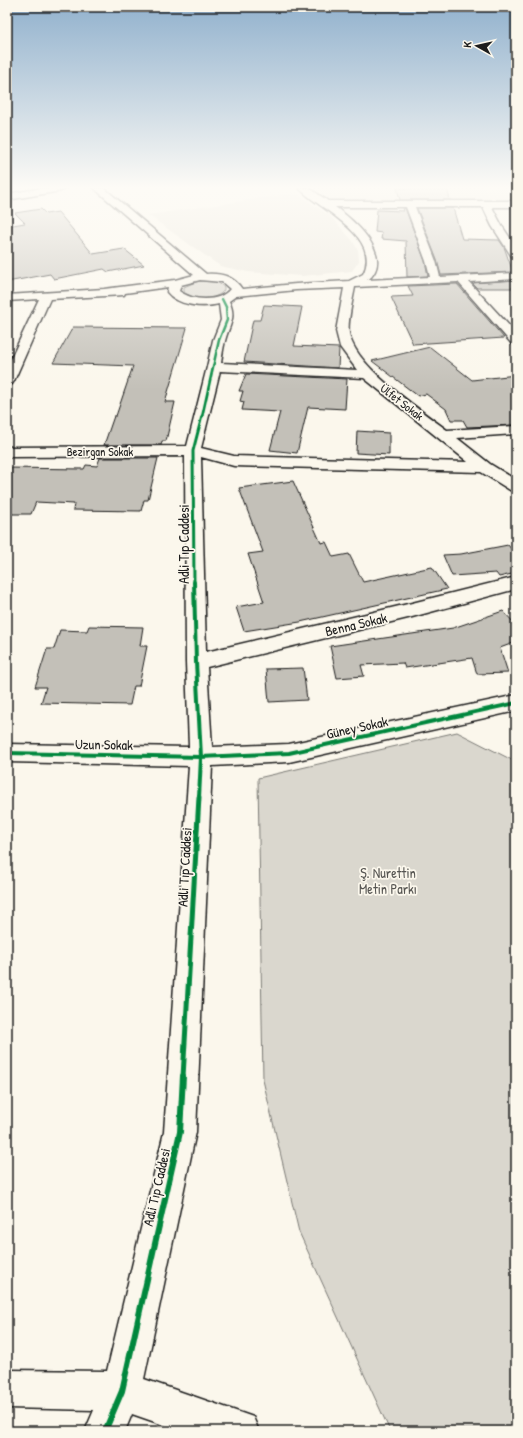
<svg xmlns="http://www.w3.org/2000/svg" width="523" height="1438" viewBox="0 0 523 1438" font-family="'Patrick Hand',sans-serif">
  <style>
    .built { fill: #eae6dc }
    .green { fill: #dad7ce; stroke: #7b7a75 }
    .building { fill: #c3c0b8; stroke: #1c1c1c }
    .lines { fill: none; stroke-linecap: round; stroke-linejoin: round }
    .minor-casing { stroke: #1c1c1c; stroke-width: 3 }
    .major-casing { stroke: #1c1c1c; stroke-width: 3 }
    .minor { fill: #fbf7ec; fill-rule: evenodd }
    .major { fill: #fbf7ec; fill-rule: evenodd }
    .cycleway-far4-casing { stroke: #fbf7ec; stroke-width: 4 }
    .cycleway-far3-casing { stroke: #fbf7ec; stroke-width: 5 }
    .cycleway-far2-casing { stroke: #fbf7ec; stroke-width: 6 }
    .cycleway-far1-casing { stroke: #fbf7ec; stroke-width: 8 }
    .cycleway-casing { stroke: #fbf7ec; stroke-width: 9 }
    .cycleway-far4 { stroke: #00873e; stroke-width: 2.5 }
    .cycleway-far3 { stroke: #00873e; stroke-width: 3 }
    .cycleway-far2 { stroke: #00873e; stroke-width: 4 }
    .cycleway-far1 { stroke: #00873e; stroke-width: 5 }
    .cycleway { stroke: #00873e; stroke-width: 6 }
    .labels { text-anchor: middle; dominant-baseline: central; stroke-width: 3.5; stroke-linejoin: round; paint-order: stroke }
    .far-street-label { font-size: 12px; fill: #1c1c1c; stroke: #fbf7ec }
    .street-label { font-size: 14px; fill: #1c1c1c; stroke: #fbf7ec }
    .park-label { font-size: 14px; fill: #555451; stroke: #fbf7ec }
  </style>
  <rect width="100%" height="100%" fill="#fbf7ec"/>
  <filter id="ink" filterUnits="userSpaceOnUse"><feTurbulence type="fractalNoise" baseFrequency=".025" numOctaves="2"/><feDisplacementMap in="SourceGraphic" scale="8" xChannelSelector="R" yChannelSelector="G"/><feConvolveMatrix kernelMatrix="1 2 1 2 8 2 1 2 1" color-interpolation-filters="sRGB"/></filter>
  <g filter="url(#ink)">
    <path class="built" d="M314,188H507L516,197V201L331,200Z
      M296,193L330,216L352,240L358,250L359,261L352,271L302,276L248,272L220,266L148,215Z"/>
    <path class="green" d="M198,281L217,282L224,287V290C217,301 193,300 184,292V287Z
      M457,732L516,762V1431H390L299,1232L263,1080L258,778Z"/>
    <path class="building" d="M397,188H447L450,200H400Z
      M402,208H405L425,261L428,276L407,277L406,241L381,239L382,233L375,232L377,210L403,211Z
      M417,208H453L462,239L499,240L504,247L513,272L441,275L437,260Z
      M41,209L46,214L58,212L93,254L124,249L144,265L108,272L104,269L54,279L50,274L7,282V226L25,223L15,213Z
      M516,280V288H477L472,283Z
      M457,284L504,338L413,344L391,297L413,296L408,286Z
      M264,305L302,307L294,346L339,348L338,368L244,362L253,320H260Z
      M73,327L187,328L165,402H175L166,441H162L161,445H104L114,416H116L133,366L53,363Z
      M430,347L472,380L516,375V425L467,427L463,420H451L446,409L426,394L418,396L372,361Z
      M246,374L347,379L345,409L308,407L297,453L270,450L280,412L242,410L244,402L240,401L243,391H239Z
      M357,431L389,433V455L356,453Z
      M100,458H158L148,500H144L141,511L73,510L74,504L36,502L31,514H7V468L84,469L86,465L97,466Z
      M293,481L321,543L326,542L333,557L349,554L363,582L432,567L447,589L300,622L244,631L236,607L264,602L248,554L263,552L239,488Z
      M508,545L516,555V573L499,577L496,573L452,576L443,555L461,554Z
      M503,611L516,625V642L500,648L508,673L477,674L472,658L405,668L403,663L361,665L364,676L337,678L330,646L453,628Z
      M89,626L143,627L140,646H147L139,686H134L130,705L41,703L46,687H35L47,649H54L60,630L87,631Z
      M303,668L307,700L269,702L266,669Z"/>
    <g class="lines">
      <defs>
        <path id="minor" d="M94,188H104L206,274C221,273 233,276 242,289L296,284L349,281L363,274C383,236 318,209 299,188H309L328,201H516V207H492L502,226L516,247V258L512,257L492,226L483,207H415L436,261L440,277L516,273V279L469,282L516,333V345L512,344L458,282L355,287C353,298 347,323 349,333C355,367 419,409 447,430L516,426V434L457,438L490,464L516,480V492L510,490L481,472L234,466L201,457L206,652L412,603L516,577V589L412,617L207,667L212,747L289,744L516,695V711L289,762L212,766L196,1132L144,1379L253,1417L259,1431H181L132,1414L125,1431H85L94,1410L7,1408V1370L107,1371L164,1132L189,766L7,762V744L189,747L186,662L185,456L7,457V447L187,446L207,367L213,340L221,320L219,304C203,308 178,306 167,292L168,287L125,293L124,295L50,299L14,381L12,384L7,385V367L39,299L7,301V295L104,289L175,280L194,275ZM335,207H406L426,261L430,277L367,280C371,278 373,275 375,271C386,248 352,219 335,207ZM200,280L222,282L230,289C219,303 192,301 179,291L181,285ZM344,288L336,331L340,347L357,370L221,363C222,356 223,348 225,341C229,325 237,318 229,301L236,296L296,290ZM220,371L364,378L468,462L234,456L201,448Z"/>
        <path id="major" d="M43,188H65L61,191L7,200V194Z"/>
      </defs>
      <use href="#minor" class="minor-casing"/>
      <use href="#major" class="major-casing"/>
      <use href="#minor" class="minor"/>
      <use href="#major" class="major"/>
      <defs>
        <path id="cycleway-far4" d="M202,417L219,340L227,320L226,307L222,299"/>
        <path id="cycleway-far3" d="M194,583L193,451L202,416"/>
        <path id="cycleway-far2" d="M194,582L196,662L201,757L199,798
          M7,753L201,757L289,753L516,703"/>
        <path id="cycleway-far1" d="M183,1077L199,797"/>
        <path id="cycleway" d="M105,1431L122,1391L180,1132L183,1076"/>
      </defs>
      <use href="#cycleway-far4" class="cycleway-far4-casing"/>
      <use href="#cycleway-far3" class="cycleway-far3-casing"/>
      <use href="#cycleway-far2" class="cycleway-far2-casing"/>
      <use href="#cycleway-far1" class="cycleway-far1-casing"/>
      <use href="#cycleway" class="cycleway-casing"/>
      <use href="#cycleway-far4" class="cycleway-far4"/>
      <use href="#cycleway-far3" class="cycleway-far3"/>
      <use href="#cycleway-far2" class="cycleway-far2"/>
      <use href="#cycleway-far1" class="cycleway-far1"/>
      <use href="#cycleway" class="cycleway"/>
    </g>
  </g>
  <linearGradient id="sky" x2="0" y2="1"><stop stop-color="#91b1cd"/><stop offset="0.48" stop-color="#fdfbf6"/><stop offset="1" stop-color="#fdfbf6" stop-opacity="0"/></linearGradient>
  <rect width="523" height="390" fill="url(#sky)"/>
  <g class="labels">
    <g class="far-street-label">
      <text transform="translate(402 402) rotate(38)">Ülfet Sokak</text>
      <text x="100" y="451">Bezirgan Sokak</text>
    </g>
    <g class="street-label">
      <text transform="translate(183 544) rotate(-90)">Adli Tıp Caddesi</text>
      <text transform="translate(356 624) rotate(-13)">Benna Sokak</text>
      <text transform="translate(357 727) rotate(-12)">Güney Sokak</text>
      <text transform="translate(104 744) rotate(1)">Uzun Sokak</text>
      <text transform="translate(184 867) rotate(-87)">Adli Tıp Caddesi</text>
      <text transform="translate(156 1187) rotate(-77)">Adli Tıp Caddesi</text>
    </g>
    <g class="park-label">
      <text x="388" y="872">Ş. Nurettin<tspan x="388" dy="16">Metin Parkı</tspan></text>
    </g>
  </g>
  <rect width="523" height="1438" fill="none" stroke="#fbf7ec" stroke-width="24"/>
  <rect x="12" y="12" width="499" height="1414" fill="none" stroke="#1c1c1c" stroke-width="1.5" filter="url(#ink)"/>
  <g transform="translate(477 46) rotate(278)" stroke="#fbf7ec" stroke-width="3" paint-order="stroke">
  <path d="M0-3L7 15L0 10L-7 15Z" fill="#1c1c1c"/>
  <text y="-6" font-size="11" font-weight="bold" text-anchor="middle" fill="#1c1c1c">K</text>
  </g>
</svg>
